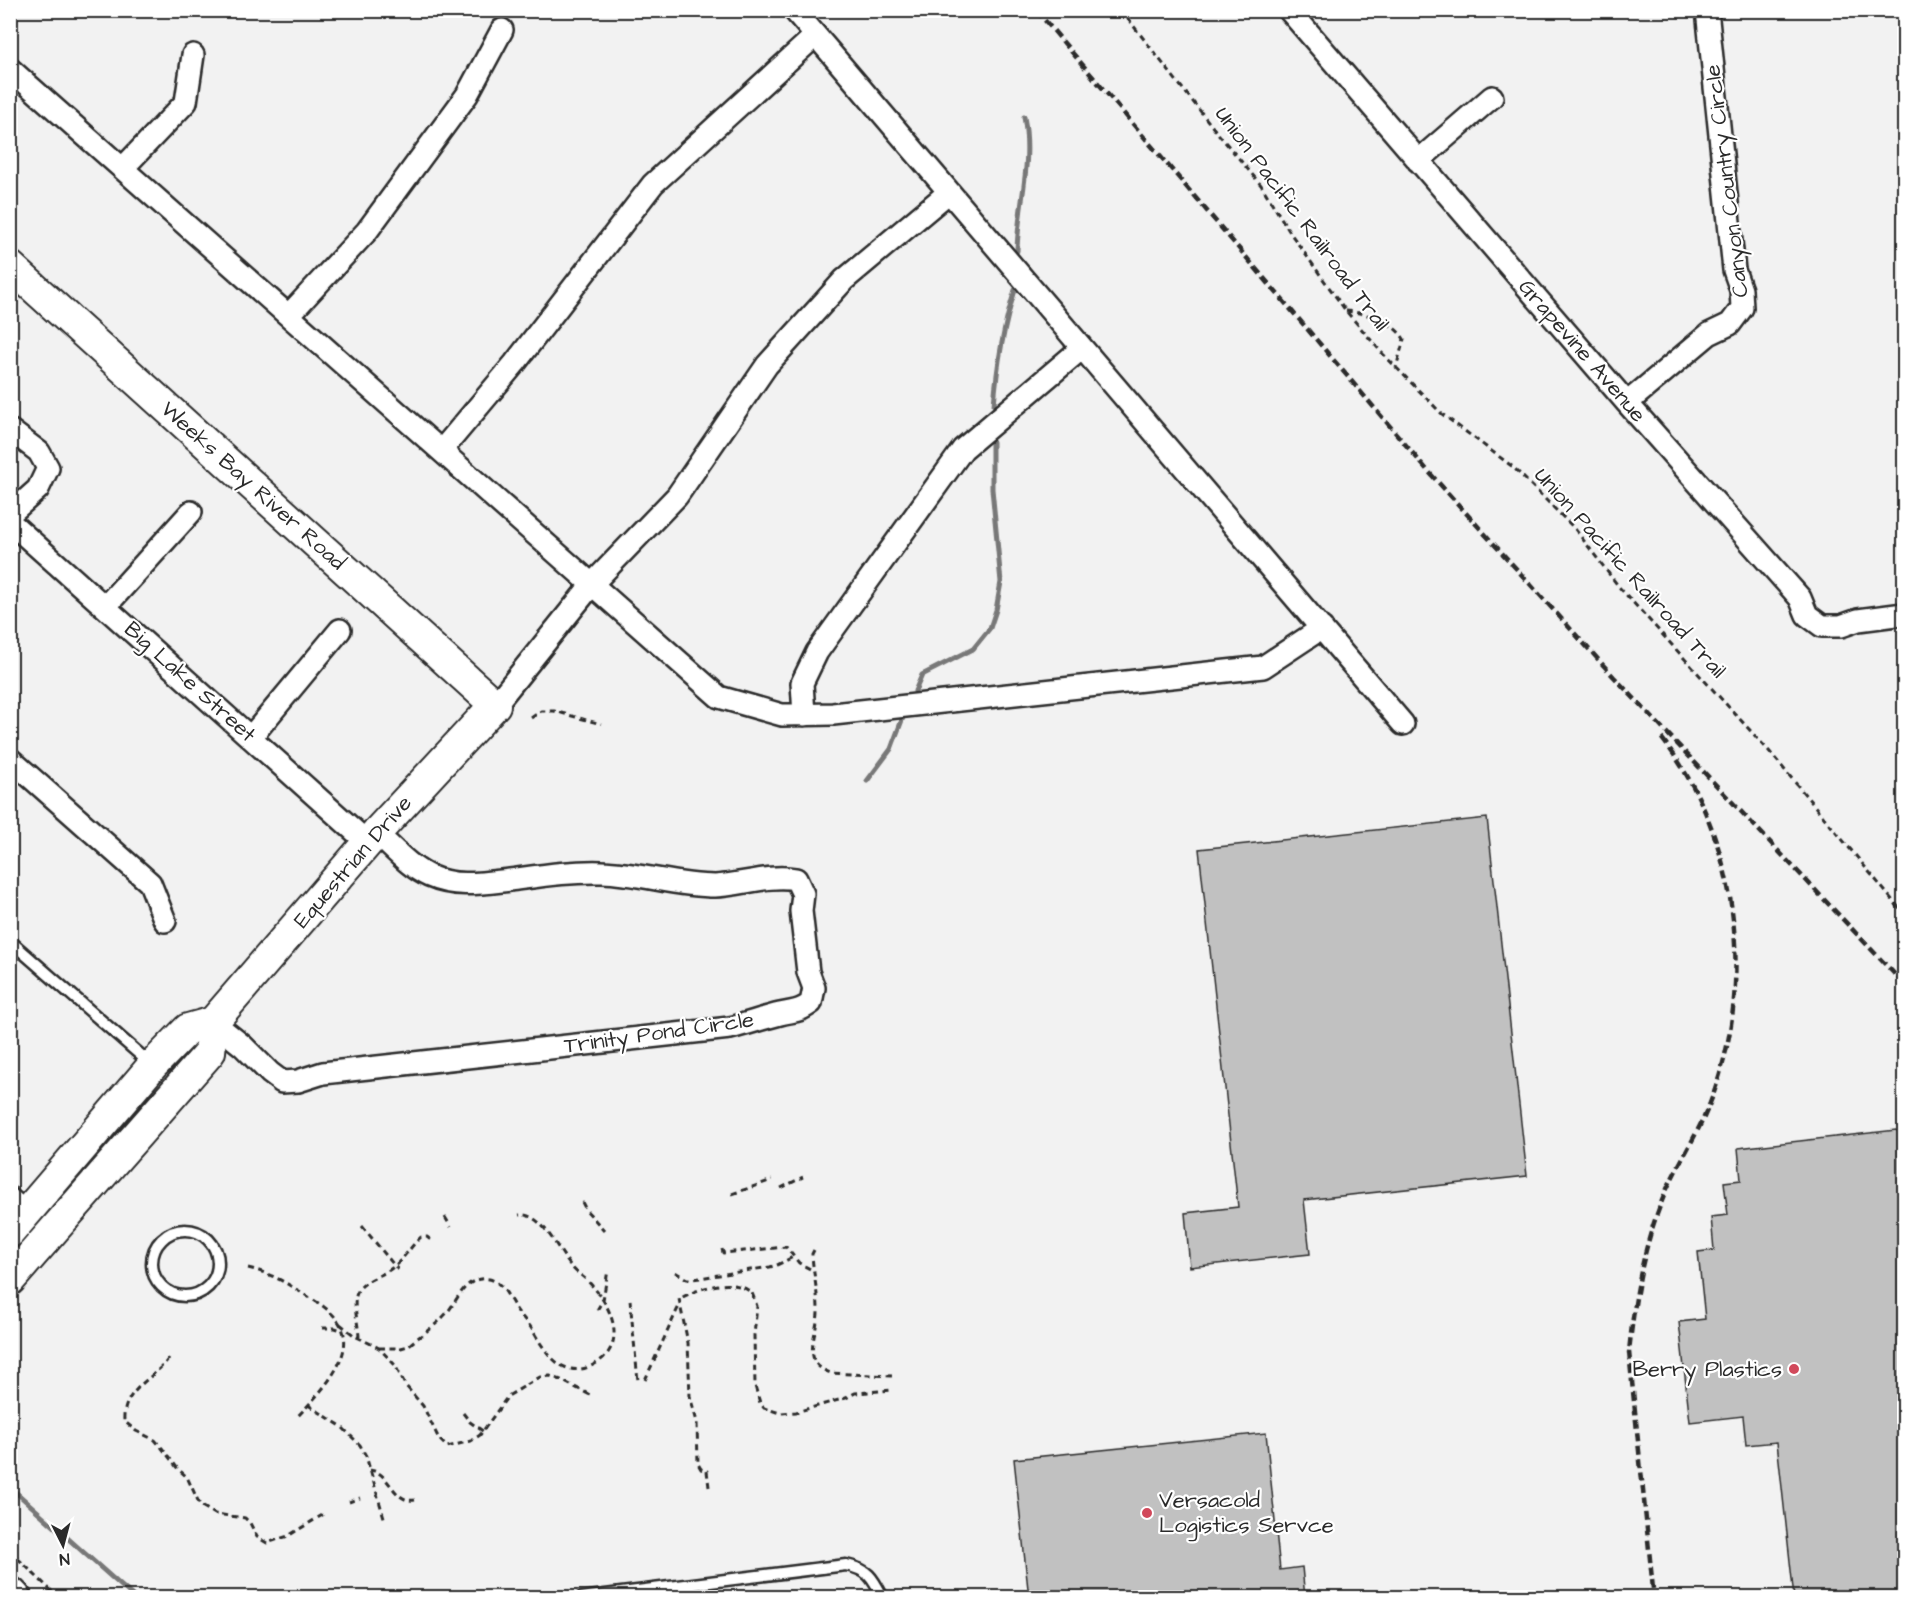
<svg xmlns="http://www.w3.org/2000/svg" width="1915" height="1608" viewBox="0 0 1915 1608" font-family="'Architects Daughter',sans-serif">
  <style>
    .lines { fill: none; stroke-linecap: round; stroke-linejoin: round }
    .stream { stroke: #787878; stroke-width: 5 }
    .building { fill: #c1c1c1; stroke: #2b2b2b; stroke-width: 1.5 }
    .lane-casing { stroke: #2b2b2b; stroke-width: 15 }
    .street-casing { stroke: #2b2b2b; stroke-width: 26 }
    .secondary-casing { stroke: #2b2b2b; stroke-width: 34 }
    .primary-casing { stroke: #2b2b2b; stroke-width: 38 }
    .path { stroke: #2b2b2b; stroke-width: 3; stroke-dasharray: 6 4.5; stroke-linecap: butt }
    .lane { stroke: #fff; stroke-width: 10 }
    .street { stroke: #fff; stroke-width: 21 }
    .secondary { stroke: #fff; stroke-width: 30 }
    .primary { stroke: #fff; stroke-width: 33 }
    .rail { stroke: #2b2b2b; stroke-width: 4.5; stroke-dasharray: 9 4.5; stroke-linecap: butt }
    .poi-dot { fill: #d1495b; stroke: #fff; stroke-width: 2 }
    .labels { text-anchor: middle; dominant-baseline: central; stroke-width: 4.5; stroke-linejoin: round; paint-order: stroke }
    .street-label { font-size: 22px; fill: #2b2b2b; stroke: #fff }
    .poi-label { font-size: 22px; fill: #2b2b2b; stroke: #fff; text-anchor: end }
  </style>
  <rect width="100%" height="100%" fill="#f2f2f2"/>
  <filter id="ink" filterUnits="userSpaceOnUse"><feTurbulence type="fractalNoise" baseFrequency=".0167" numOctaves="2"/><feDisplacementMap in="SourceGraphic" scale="12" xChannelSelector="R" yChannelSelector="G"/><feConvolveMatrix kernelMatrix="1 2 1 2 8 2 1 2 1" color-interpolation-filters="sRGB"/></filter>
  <g filter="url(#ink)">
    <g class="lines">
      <path class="stream" d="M1017,251C1018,205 1033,163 1024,117
        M994,405C997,365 1003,328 1015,290
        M915,691L922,675L973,649L990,628L996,610L1001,582L992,489V442
        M867,781L891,749L905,712
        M10,1487L135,1598"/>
    </g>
    <path class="building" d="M1487,818L1527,1176L1304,1200L1310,1254L1190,1267L1185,1213L1238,1207L1199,849Z
      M1896,1130L1905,1137V1598H1794L1777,1442L1746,1445L1743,1416L1690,1422L1679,1322L1705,1319L1698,1252L1714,1250L1711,1217L1728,1215L1724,1182L1741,1180L1738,1148Z
      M1266,1433L1280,1570L1302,1567L1305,1598H1029L1014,1459Z"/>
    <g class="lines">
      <defs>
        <path id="lane" d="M10,941L152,1065
          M10,1192L28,1208
          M152 1263a33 33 0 1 1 66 0a33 33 0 1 1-66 0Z
          M581,1598L846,1565C869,1570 872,1577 883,1598"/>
        <path id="street" d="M794,10L1403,724
          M1289,10L1627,403L1800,598L1807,615L1822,626H1841L1858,620L1904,614
          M10,69L719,697L782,715L833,714L1263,667L1322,628
          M1418,161L1492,97
          M123,168L186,102L193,55
          M289,315L367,231L467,95L502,30
          M1627,403L1709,334L1730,324L1742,308L1741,290L1734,270L1707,10
          M10,430L39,452L48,468L38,489L10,514
          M442,450L515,363L653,184L815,36
          M10,522L368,843
          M105,607L191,512
          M495,705L593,583L677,496L767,365L844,280L949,192
          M804,715L802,683L817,652L963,449L1082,348
          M251,737L340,630
          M10,759L150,883L165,921
          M213,1022L243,1046L270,1073L282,1082L298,1081L323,1073L730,1028C747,1024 763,1018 780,1014C796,1010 797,1013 811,1003L814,988L808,972L801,911L803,894L796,879C769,874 742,885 715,886C676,886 640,873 602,872C571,871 540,876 510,880C483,883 456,888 429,876C409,867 393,848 376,833"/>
        <path id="secondary" d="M10,266L495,705L376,833L213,1022L188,1029L153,1065L10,1232
          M10,1280L210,1052L213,1022"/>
        <path id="primary" d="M10,1594L14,1598"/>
      </defs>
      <use href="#lane" class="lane-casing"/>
      <use href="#street" class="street-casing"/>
      <use href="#secondary" class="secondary-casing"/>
      <use href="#primary" class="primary-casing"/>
      <path class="path" d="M1121,10L1215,130L1261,185L1291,234L1346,311L1383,354L1442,414L1513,467L1575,529L1619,587L1769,751L1904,914
        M1346,311C1366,313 1393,321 1404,339L1396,368
        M531,718L541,711H554L601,724
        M781,1188L803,1177
        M732,1194L772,1180
        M582,1202L586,1210L604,1230
        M445,1217L451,1227
        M362,1226L398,1270
        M722,1249L723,1253L786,1247L799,1263L812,1270
        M814,1250L812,1254C813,1273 818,1292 818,1311C818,1335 799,1363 831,1373L892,1376
        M248,1268C271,1273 288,1284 307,1296C321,1304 338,1315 343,1331C353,1361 315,1398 296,1418
        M675,1272L687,1279H693L770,1267L777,1265L793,1257
        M630,1300L638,1381
        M597,1310L603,1300L608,1270
        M340,1324L355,1336L379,1348L395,1365L405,1385L423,1406L439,1439L447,1447L471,1441L480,1435L508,1396L540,1377L550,1376L561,1380L592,1396
        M322,1328H335L342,1330
        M359,1338C359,1327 353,1306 356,1296C360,1280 381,1277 392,1268C404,1259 410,1247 421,1237H427L432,1241
        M379,1348H401L408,1346C419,1336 433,1328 443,1317C456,1305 461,1282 481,1279C501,1276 507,1296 516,1309C521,1317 529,1323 533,1331C546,1353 562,1379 591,1366C636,1345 606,1293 578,1273C560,1260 546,1212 519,1215
        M169,1358C154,1379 122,1390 124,1421L136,1431L155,1440L162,1448L178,1469L187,1477L200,1505L215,1514L245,1518L250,1523L257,1537L267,1543L288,1536L324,1514
        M645,1380L679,1306
        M308,1405L341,1426L360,1445L366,1456L385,1521
        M463,1413L470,1422L484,1432
        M369,1470C390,1471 393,1504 415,1500
        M709,1487L707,1471L701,1469L698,1464L697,1422L690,1396L688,1343L679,1299C699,1288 732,1276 752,1293L757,1306L754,1335L755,1386L760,1403L764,1408L780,1413L796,1412L846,1398L855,1393L893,1390
        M349,1502L360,1498
        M10,1551L59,1598"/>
      <use href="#lane" class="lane"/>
      <use href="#street" class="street"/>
      <use href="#secondary" class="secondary"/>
      <use href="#primary" class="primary"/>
      <path class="rail" d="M1036,10L1428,471L1614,677L1904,984
        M1653,1589L1629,1352C1634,1302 1642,1253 1660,1206C1673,1170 1696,1139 1710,1103C1756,986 1740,836 1660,736"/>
    </g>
  </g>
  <g class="poi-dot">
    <circle cx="1794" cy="1369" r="6"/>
    <circle cx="1147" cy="1513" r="6"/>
  </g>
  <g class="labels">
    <g class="street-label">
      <text transform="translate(1727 181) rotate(-97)">Canyon Country Circle</text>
      <text transform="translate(1302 219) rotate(53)">Union Pacific Railroad Trail</text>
      <text transform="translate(1582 351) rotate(49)">Grapevine Avenue</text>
      <text transform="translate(253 486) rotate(42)">Weeks Bay River Road</text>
      <text transform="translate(1630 573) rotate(48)">Union Pacific Railroad Trail</text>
      <text transform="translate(190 682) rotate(42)">Big Lake Street</text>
      <text transform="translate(353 862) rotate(-49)">Equestrian Drive</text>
      <text transform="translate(659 1033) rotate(-8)">Trinity Pond Circle</text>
    </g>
    <g class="poi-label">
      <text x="1782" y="1369">Berry Plastics</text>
      <text x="1159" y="1500" text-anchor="start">Versacold<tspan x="1159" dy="25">Logistics Servce</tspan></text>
    </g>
  </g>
  <rect width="1915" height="1608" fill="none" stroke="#fff" stroke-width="36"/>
  <rect x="18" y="18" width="1879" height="1572" fill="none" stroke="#2b2b2b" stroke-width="2" filter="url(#ink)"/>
  <g transform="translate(63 1545) rotate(174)" stroke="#ffffff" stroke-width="4.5" paint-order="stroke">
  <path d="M0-4.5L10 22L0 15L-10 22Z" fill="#2b2b2b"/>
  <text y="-9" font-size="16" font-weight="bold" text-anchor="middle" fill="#2b2b2b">N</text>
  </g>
</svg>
